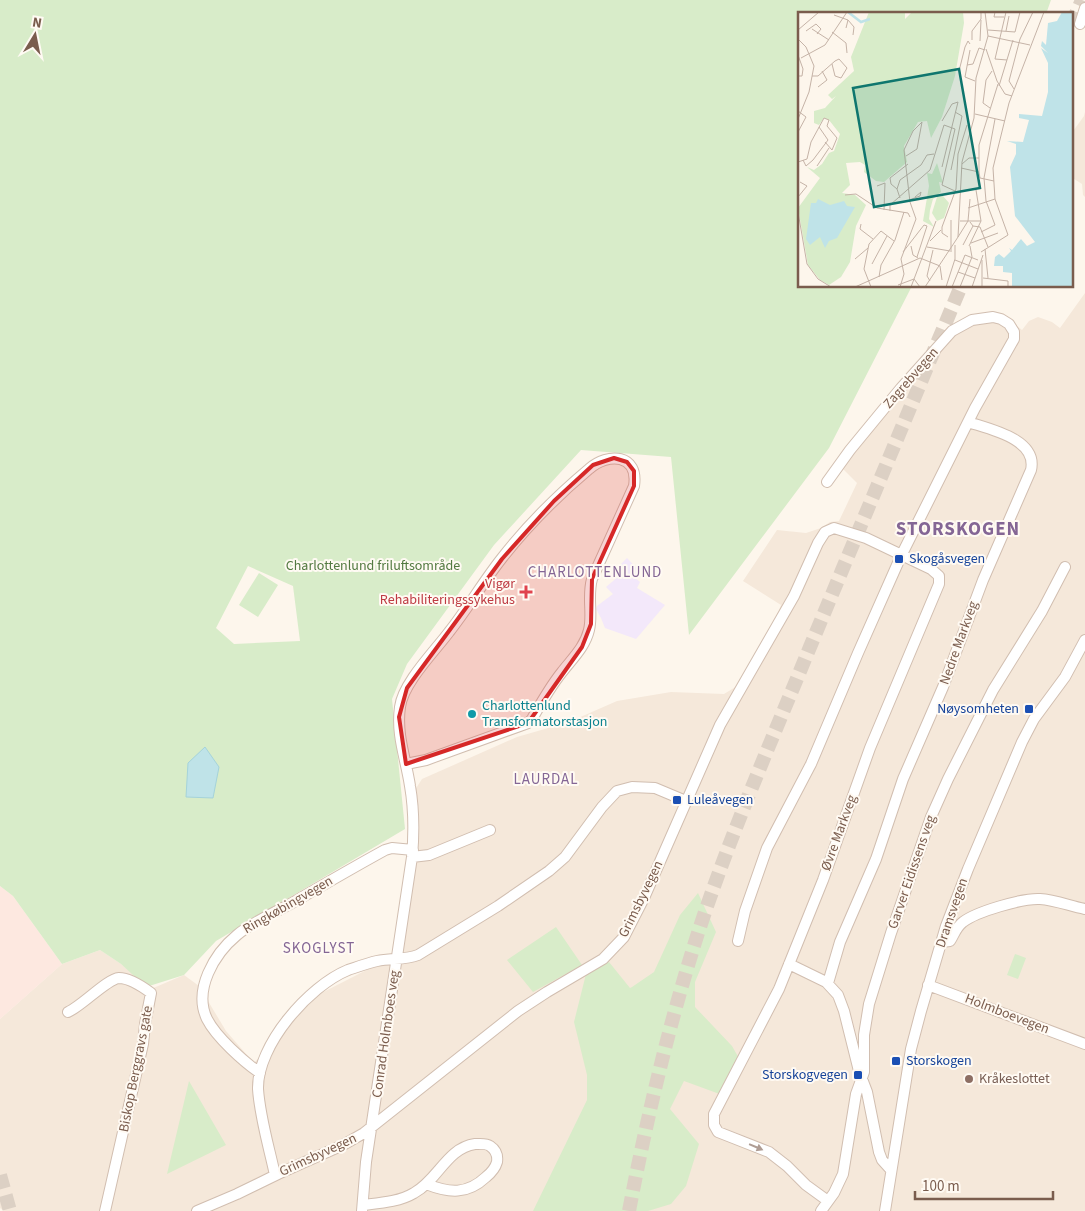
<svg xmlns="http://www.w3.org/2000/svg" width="1085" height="1211" viewBox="0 0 1085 1211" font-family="'Source Sans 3',sans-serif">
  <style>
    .residential { fill: #f5e8da }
    .commercial { fill: #fde8e0 }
    .education { fill: #f3e8fa }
    .green { fill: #d8ecc9; fill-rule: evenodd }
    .water { fill: #bfe3e8; stroke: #a5d3da }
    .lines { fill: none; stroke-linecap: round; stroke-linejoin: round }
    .major-tunnel { stroke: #dcd0c4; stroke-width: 14; stroke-dasharray: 14 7; stroke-linecap: butt }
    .minor-casing { stroke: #d1beb0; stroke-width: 12 }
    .minor { stroke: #fff; stroke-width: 10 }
    .oneway { fill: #af9d94 }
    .marked { fill: #d62828; fill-opacity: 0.2; stroke: #d62828; stroke-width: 4; stroke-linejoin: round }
    .transit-dot { fill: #1a4fb4; stroke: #fffaf3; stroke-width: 2 }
    .health-dot { fill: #e0444e; stroke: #fffaf3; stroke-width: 2 }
    .culture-dot { fill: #0f9aa8; stroke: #fffaf3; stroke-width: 2 }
    .education-dot { fill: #8d6e63; stroke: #fffaf3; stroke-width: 2 }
    .labels { text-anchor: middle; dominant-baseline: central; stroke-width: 4; stroke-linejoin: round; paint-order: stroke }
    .street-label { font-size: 14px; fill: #7a5c4d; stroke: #fffaf3 }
    .transit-label { font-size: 14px; fill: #164399; stroke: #fffaf3; text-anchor: start }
    .park-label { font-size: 14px; fill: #537a41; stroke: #fffaf3 }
    .health-label { font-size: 14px; fill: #be3a42; stroke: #fffaf3; text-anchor: end }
    .culture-label { font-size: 14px; fill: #0d838f; stroke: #fffaf3; text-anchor: start }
    .education-label { font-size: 14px; fill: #785e54; stroke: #fffaf3; text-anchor: start }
    .neighbourhood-label { font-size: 15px; letter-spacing: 1px; fill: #846695; stroke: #fffaf3 }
    .district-label { font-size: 19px; font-weight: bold; letter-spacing: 1px; fill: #846695; stroke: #fffaf3 }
    .inset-river { fill: none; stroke: #bfe3e8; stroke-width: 2.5 }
    .inset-road { fill: none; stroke: #c5b3a7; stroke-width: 1 }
    .view { fill: #0f766e; fill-opacity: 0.15; stroke: #0f766e; stroke-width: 2.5 }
    .inset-edge { fill: none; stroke: #7a5c4d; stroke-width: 2.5 }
  </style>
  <rect width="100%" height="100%" fill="#fdf6ec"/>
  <path class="residential" d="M1085,112V197L1083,195L1082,184L1071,177V134L1084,116Z
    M1085,293V1211H4L0,1208V1019L62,964L100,950L121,964L151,989L184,975L199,986L226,1031L254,1063L267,1048L298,1005L394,956L406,904L411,796L422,779L517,737L569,722L617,701L671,692L724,694L742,683L768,638L781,605L743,581L777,530L806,533L821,528L830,522L839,521L857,483L836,462L960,321L1009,319L1022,330L1029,321L1038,317L1052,322L1060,328Z"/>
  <path class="commercial" d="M0,886L13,896L62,964L0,1019Z"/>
  <path class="education" d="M627,558L641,573L635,578L640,582L637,588L665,605L636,639L605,628L601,618L596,609L597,606L613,594L606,587L619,576L614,571Z"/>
  <path class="green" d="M0,0H1051L1046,14H799V286H912L829,448L689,635L671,457L581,450L494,545L407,664L392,699L405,829L216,941L184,975L146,987L121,964L100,950L62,964L13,896L0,886ZM248,566L293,586L300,641L234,644L216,628Z
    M259,573L278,585L258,617L239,605Z
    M698,893L716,932L695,982V1007L732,1046L740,1060L725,1096L684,1081L670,1109L699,1144L686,1186L671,1204L648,1211H533L587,1100V1075L574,1022L587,970L609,962L630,988L632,987L654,972L680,915Z
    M556,927L582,965L533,992L507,960Z
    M1015,954L1026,958L1018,979L1007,975Z
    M189,1081L226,1145L167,1174Z"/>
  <path class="water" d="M205,747L219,767L213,798L186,797L188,763Z"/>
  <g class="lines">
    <path class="major-tunnel" d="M1071,25L1082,0
      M0,1175L10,1211
      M629,1211C647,1117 669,1024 698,933C730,835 771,742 810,647C860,527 911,406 961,286"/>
    <defs>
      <path id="minor" d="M1080,24L1085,8
        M412,857L429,855L490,830
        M738,941L745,911L767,848L811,764L858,653L901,556L975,408L1014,339V332L1009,324L1001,319L993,317L972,320L952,331L901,388L850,450L827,482
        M942,942L950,941C954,935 956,927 963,922C976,912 1022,898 1040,899C1055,900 1070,906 1085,909
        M789,964L826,982L838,995L844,1011L859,1071L867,1092L879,1152L882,1160L891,1170
        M828,983L840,942L876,859L903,779L943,687L983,580L1031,470C1038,439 989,429 968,422
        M928,985L1085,1044
        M68,1012C82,1006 107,979 119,978C130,978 143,987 151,993L145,1024L143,1044L105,1211
        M260,1073C244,1062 216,1037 207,1019C193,990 214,954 237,935C251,923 276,912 292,903C323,885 354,867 385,850L392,848L413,850
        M275,1175C269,1147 260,1118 258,1089C257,1045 309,986 348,970C357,967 368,963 377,961C391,958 405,960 418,955L498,906L549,871L565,857L602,807L617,791L632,787L655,788L686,801
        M363,1205C380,1203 399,1202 414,1193C438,1180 447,1148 475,1144C480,1144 486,1143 490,1146C496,1150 498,1155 497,1162C495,1169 491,1173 486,1177C467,1195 449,1193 426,1184
        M197,1211L237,1194L278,1174L343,1145L364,1133L518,1011L547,992L603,959L624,937L644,898L720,725L794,596L818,543L825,532L834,528L866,538L931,569L939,576V584L870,748L823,880L779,989L714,1114V1125L718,1132L769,1152L787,1166L806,1185L828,1201
        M362,1211L366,1162L412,857C414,834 414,809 410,786C406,759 396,735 400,707C403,683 434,652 449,632C468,608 483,582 502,558C527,526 558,495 589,469C608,452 639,454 634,486L592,579C587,597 593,614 589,630C585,647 572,659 562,672C550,687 541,703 532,719L528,723L426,760L406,764
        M821,1211L834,1193L843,1174L856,1094L864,1072V1035L869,1004L891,933L931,817L948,779L993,690L1042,611L1065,567
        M885,1211L911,1049L921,1011L946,926L968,869L1022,742L1034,719L1065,677L1085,640"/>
    </defs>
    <use href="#minor" class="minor-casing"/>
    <use href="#minor" class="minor"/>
  </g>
  <defs><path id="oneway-solid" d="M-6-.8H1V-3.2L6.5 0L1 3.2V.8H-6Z" transform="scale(1.25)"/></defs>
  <use class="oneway" href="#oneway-solid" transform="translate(756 1147) rotate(23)"/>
  <path class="marked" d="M614,458L627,462L634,471V486L592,579L591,624L582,647L528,723L406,764L399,717L407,688L502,559L554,501L593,465Z"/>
  <g class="transit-dot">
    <rect x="894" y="554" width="10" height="10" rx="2.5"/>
    <rect x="1024" y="704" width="10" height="10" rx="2.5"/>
    <rect x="672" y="795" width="10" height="10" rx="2.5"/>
    <rect x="891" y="1056" width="10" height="10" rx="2.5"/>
    <rect x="853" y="1070" width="10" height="10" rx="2.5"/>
  </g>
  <path class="health-dot" d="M523.5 584.5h5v5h5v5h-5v5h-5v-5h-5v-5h5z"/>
  <circle class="culture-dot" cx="472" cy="714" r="5"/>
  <circle class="education-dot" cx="969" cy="1079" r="5"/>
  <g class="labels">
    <g class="street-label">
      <text transform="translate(911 378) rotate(-49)">Zagrebvegen</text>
      <text transform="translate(959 643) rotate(-70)">Nedre Markveg</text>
      <text transform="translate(839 833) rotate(-70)">Øvre Markveg</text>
      <text transform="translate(912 872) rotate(-71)">Garver Eidissens veg</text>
      <text transform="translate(641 899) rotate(-64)">Grimsbyvegen</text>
      <text transform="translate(288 905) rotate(-30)">Ringkøbingvegen</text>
      <text transform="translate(952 913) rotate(-71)">Dramsvegen</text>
      <text transform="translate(1007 1014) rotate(21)">Holmboevegen</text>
      <text transform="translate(386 1034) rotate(-82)">Conrad Holmboes veg</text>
      <text transform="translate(136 1069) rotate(-79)">Biskop Berggravs gate</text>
      <text transform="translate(318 1155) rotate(-25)">Grimsbyvegen</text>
    </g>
    <g class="transit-label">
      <text x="909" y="559">Skogåsvegen</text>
      <text x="1019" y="709" text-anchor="end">Nøysomheten</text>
      <text x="687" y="800">Luleåvegen</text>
      <text x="906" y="1061">Storskogen</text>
      <text x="848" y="1075" text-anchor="end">Storskogvegen</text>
    </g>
    <g class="park-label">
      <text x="373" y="566">Charlottenlund friluftsområde</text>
    </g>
    <g class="health-label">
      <text x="515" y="584">Vigør<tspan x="515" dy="16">Rehabiliteringssykehus</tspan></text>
    </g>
    <g class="culture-label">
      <text x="482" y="706">Charlottenlund<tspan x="482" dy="16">Transformatorstasjon</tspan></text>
    </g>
    <g class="education-label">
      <text x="979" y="1079">Kråkeslottet</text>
    </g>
    <g class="neighbourhood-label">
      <text x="595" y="572">CHARLOTTENLUND</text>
      <text x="546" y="779">LAURDAL</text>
      <text x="319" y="948">SKOGLYST</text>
    </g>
    <g class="district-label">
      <text x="958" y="529">STORSKOGEN</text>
    </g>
  </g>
  <g transform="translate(798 12)">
    <rect width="275" height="275" fill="#fdf6ec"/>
    <path d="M71,0H107V7L114,0H165L166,11L157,64L144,105L133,126L129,109L120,110L106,134L109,150L86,170L78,169L66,160L67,153L62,150L48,151L52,173L44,181L57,183L68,193L58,214L52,250L43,265L31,273L22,268L10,253L0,196L22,166L9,155L16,158L24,152L31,141L36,139L42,122L31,108L26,106L21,113L16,111V99L27,96L38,84L34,87L30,83L56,59L53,45ZM139,151L145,171L141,170L143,180L135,187L132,198L131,207L136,215L125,209L131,174L129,161L134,162ZM145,184L151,191L146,206L139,209L134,201L139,185Z" fill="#d8ecc9"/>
    <path d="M264,0H275V275H214V261L205,260V254H196L197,245L201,242L206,246L213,239L211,236L214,238L223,227L229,234L237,230L217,204L212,155L218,142V132L209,129L225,130L231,108L221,106V102L244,104L250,80V51L243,36L250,41L243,34L244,29L248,33L250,11L259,9ZM20,187L32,193L46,189L49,194L57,195L39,226L31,229L27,236L22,225L12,233L8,227L13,191H18Z" fill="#bfe3e8"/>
    <path class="inset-river" d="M50,0L63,10L72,7"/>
    <path class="inset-road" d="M197,0L196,5H206M208,0L197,47L209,48M36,3L50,8L48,16M50,8L56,15L55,23M14,17L31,28M0,18L21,0M190,18L217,20L222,0M8,19L18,12L23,17L19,22M208,19L211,4M34,20L48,31L49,41M190,24L232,33M0,27L8,35L16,54L11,80L0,107M174,28V19L183,7V0M182,29L183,8M188,37L199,69L207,82L214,84M172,38L167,65L177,69M0,43L5,57L4,64H0M3,46L27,33L49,0M169,53L175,52L181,36L187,38M161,59L167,35L170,29L172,32M14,64H20L37,49L41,47L49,56L43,66L37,64L34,52M201,74L215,28M20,75L29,68L24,59M216,77L211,69L222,27L235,0M192,96L185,91L188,68L194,59M0,99L8,105L0,120M177,102L207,109M26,106L31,108L29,114L39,126L34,138L27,130M5,148L8,154L15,148L30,128L21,115M0,150L9,147L13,130L26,106M164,152L171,146H181M19,154L31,136M144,155L160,90L154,92L144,109M163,156L181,160L182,166L196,169M153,158L164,104L157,100M181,160V133L200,72M79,174L87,171L86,198M99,177L93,172L92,166L110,152M178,178L183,209M47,183L58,182L79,196L110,201L112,205M0,185L9,174L2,170M102,186L99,177L102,168L123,153L129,143L136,142M111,188L122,184L123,180L117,185M170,196L197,187M92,199V193L132,158L146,113L157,117L144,173L157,179M0,200L9,252L20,267L33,275M162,209H183L171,234M172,210L175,214L182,215L190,235M63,212L62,217L75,227M183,220L197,213L188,189L186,166L197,107M150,225L144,221V215L158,177L160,142L169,113M160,225L170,209L172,187M132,229L143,218M173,231L200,221M165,233L175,214M113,234L115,243L120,246M129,235L152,239M187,237L190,266M105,240L126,213L129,214M153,240V208M183,240L210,223L197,187L195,156L211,91L246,0M119,245L129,214M57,247L70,236M157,248L180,257M184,248V275M74,252L89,224M160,260L177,266M81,265L83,253L97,228L106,200M185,266L210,269V274M132,269L129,264L135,238M100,273L116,267L122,275M57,275L122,246L142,254L144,268M73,275L66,257L71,232L83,219L96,229M102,275L106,262L103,247L118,207L112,190L106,138L115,119L124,110L119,137L108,144M113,275L138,209M127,275L160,225L164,150L176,106L178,66L190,24L187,0M148,275L157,247V233M154,275L167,243L180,248M162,275L174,245L172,234M174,275L185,243"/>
    <path class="view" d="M161,57L182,176L76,195L55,76Z"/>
    <rect width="275" height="275" class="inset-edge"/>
  </g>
  <g transform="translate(35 35) rotate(10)" stroke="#fffaf3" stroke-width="4" paint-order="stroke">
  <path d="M0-4L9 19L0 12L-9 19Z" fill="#7a5c4d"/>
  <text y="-8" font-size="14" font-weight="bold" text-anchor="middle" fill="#7a5c4d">N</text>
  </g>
  <path d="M915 1191v8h138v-8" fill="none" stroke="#7a5c4d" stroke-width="2.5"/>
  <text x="922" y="1191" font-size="15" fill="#7a5c4d" stroke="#fffaf3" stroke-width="4" paint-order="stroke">100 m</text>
</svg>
